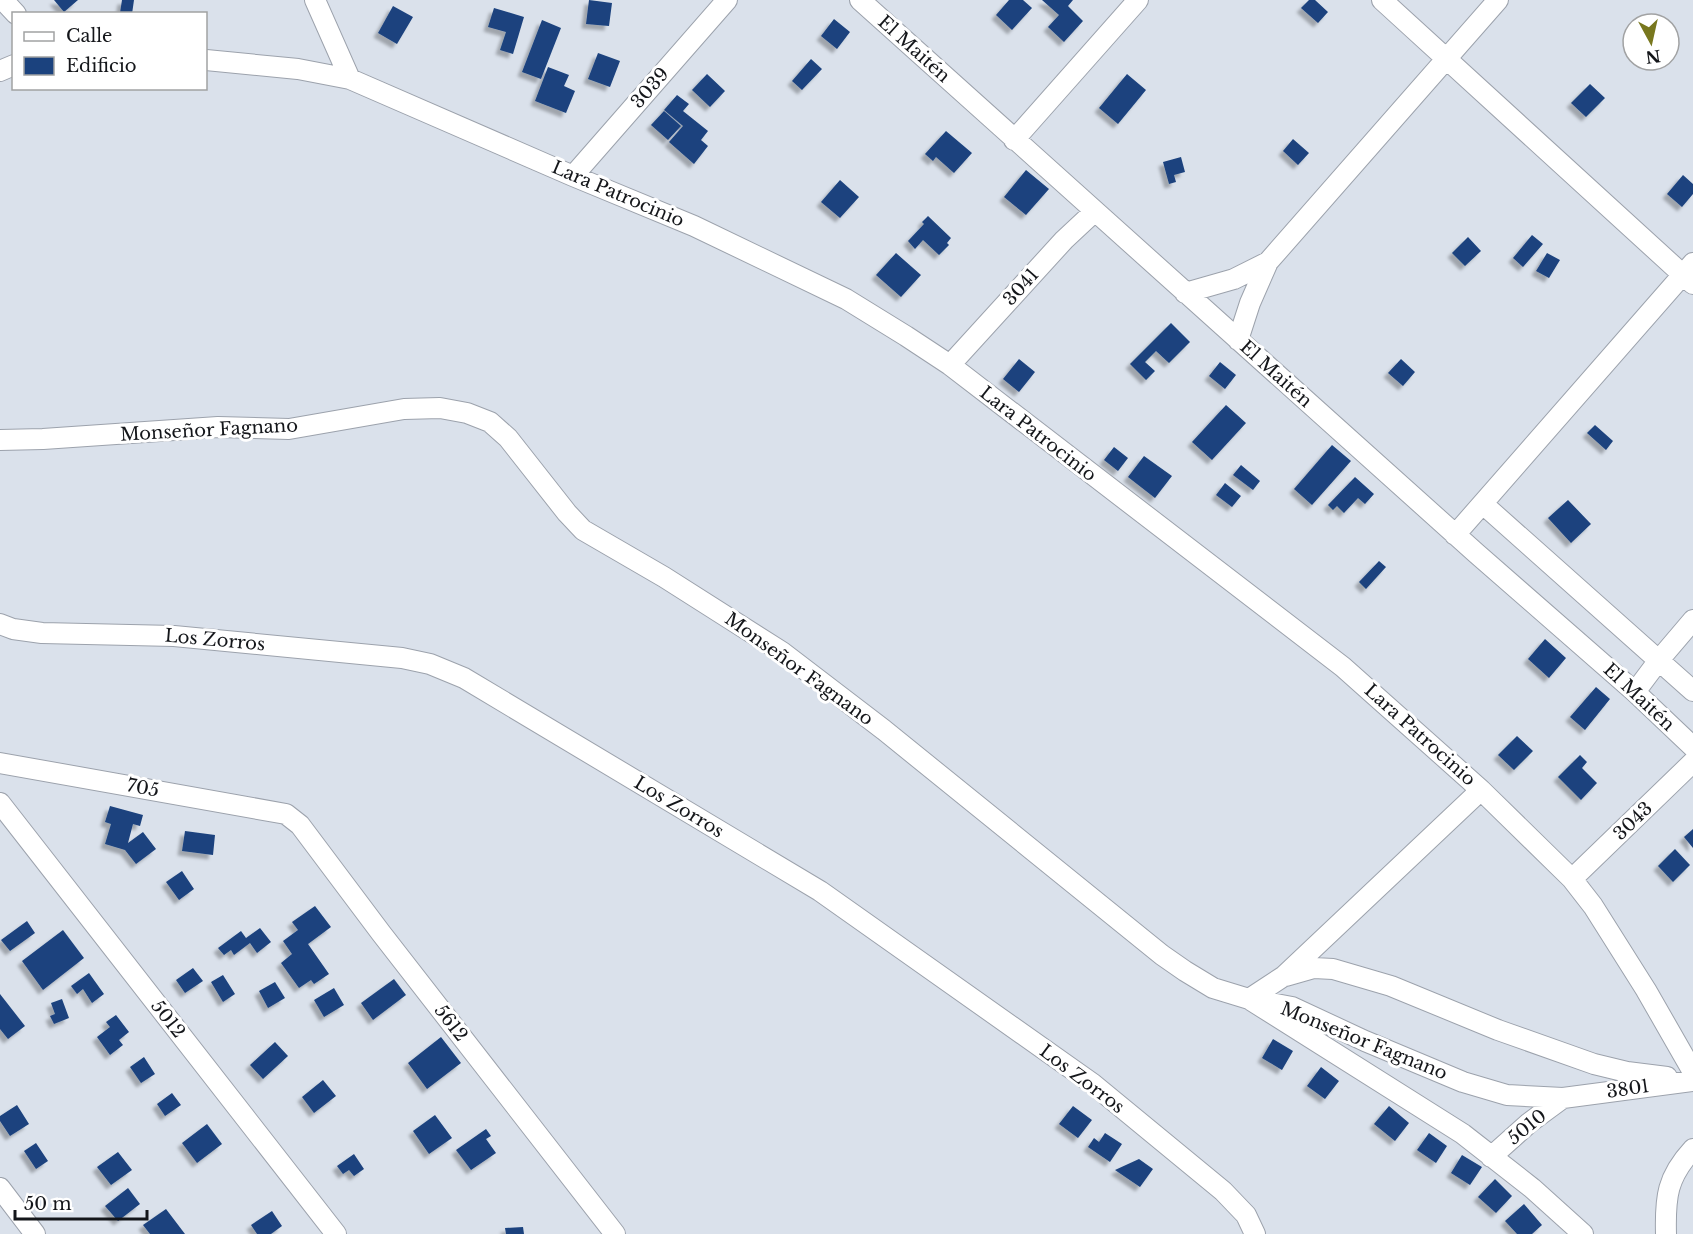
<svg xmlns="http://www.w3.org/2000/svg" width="1693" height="1234" viewBox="0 0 1693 1234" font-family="'Libre Baskerville',serif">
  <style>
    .building { fill: #1b427e; filter: url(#shadow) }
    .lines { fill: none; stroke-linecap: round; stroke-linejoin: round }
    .street-casing { stroke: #9ca2ac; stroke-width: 22 }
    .street { stroke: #fff; stroke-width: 20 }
    .labels { text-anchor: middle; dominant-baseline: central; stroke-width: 6; stroke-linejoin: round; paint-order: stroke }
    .street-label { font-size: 18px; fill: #14161a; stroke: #fff }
  </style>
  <defs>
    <filter id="shadow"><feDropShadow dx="-4.5" dy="4.5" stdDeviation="1.5" flood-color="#0004"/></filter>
  </defs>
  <rect width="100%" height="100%" fill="#dae1eb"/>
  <path class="building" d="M54,0H78L64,12Z
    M122,0H134L132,14L120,13Z
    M589,0L612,3L609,26L586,24Z
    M1009,0H1023L1032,8L1012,30L996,15Z
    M1042,0H1073L1068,6L1083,21L1064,42L1048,27L1059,15Z
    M1309,0H1315L1328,12L1318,23L1301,8Z
    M393,6L413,17L397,44L378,33Z
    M494,8L524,17L513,54L500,50L506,32L488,27Z
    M834,19L850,32L837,49L821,36Z
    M542,20L561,28L541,79L522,72Z
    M598,53L620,61L610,87L588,79Z
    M811,59L822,69L802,90L792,81Z
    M548,67L569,75L564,86L575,91L566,113L535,101Z
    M707,74L725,91L710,107L692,90Z
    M1127,74L1146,90L1118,124L1099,108Z
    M1590,84L1605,98L1586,117L1571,103Z
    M677,95L689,104L683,111L708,131L701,140L708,146L694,164L669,142L683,126L664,110Z
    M664,111L681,126L668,140L651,125Z
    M946,131L972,153L954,173L936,157L933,161L925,154Z
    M1293,139L1309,153L1298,165L1283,151Z
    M1181,157L1185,172L1174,175L1176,182L1169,184L1163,162Z
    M1026,170L1049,189L1026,215L1004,197Z
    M1683,175L1693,184V194L1682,207L1667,194Z
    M840,180L859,197L840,218L821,202Z
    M928,216L951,238L947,243L949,245L939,255L923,240L915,249L908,241L924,224L922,222Z
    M1532,235L1543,244L1523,267L1513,258Z
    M1468,237L1481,251L1465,266L1452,253Z
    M896,253L921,275L901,297L876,275Z
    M1547,253L1560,260L1549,278L1536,271Z
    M1171,323L1190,342L1169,363L1156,351L1145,362L1155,371L1146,380L1130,364Z
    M1019,359L1035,372L1019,392L1003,379Z
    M1401,359L1415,372L1403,386L1388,373Z
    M1220,362L1236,375L1225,389L1209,376Z
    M1226,405L1246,423L1212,460L1192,442Z
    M1595,425L1613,441L1606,450L1587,433Z
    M1332,445L1351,461L1312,505L1294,489Z
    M1114,447L1128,458L1118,471L1104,460Z
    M1144,456L1172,476L1155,498L1128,477Z
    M1241,465L1260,481L1253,490L1233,475Z
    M1355,477L1374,494L1365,504L1358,498L1344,513L1337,506L1333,510L1328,505Z
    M1225,483L1241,496L1232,507L1216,495Z
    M1568,500L1591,524L1571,543L1548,518Z
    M1379,561L1386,567L1366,589L1359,582Z
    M1545,639L1566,658L1549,678L1528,659Z
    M1596,687L1610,699L1585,730L1570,717Z
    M1517,736L1533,751L1514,770L1498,755Z
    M1580,755L1587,762L1582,768L1597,783L1581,800L1558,777Z
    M110,806L143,815L140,826L133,824L128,843L143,832L156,849L136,864L125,850L105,844L111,824L105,822Z
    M1693,829V848L1684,837Z
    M185,831L215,835L213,855L182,851Z
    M1675,849L1690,865L1673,882L1658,866Z
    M182,871L194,889L179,900L166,882Z
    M315,906L331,927L308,944L329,974L314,984L311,980L299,988L281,963L292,954L283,941L298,930L292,922Z
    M27,921L35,933L10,951L1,940Z
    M260,928L271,942L257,953L250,943L234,955L231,950L224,955L218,948L241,931L246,938Z
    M63,930L84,958L43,990L22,961Z
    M193,968L203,981L185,993L176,980Z
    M89,973L104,994L92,1003L83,989L77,994L71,986Z
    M223,975L235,994L223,1002L211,982Z
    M394,979L406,995L373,1020L361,1003Z
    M275,982L285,998L268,1008L259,991Z
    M334,988L344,1005L324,1017L314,1000Z
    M0,994L25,1026L8,1039L0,1029Z
    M62,999L69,1018L54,1024L50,1016L55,1014L51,1003Z
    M116,1015L129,1032L119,1040L123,1045L110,1055L97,1037L110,1027L106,1022Z
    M441,1037L461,1063L427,1089L408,1063Z
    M1273,1039L1293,1051L1282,1070L1262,1058Z
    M275,1042L288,1056L263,1079L250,1065Z
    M144,1057L155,1074L141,1083L130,1067Z
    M1321,1067L1339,1081L1325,1099L1307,1086Z
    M323,1080L336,1096L314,1113L302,1097Z
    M172,1093L181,1105L165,1116L157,1104Z
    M17,1105L29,1124L10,1136L0,1121V1116Z
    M1073,1106L1092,1120L1078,1138L1059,1124Z
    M1389,1106L1409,1123L1395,1141L1374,1124Z
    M435,1115L452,1138L429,1154L413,1131Z
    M207,1124L222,1144L197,1163L182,1143Z
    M486,1129L491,1136L486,1139L496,1153L471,1170L456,1150Z
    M1105,1133L1122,1144L1110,1162L1088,1147L1094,1138L1099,1142Z
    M1429,1133L1447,1146L1436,1163L1417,1150Z
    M36,1143L48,1161L36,1169L24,1151Z
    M118,1152L132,1170L111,1185L97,1167Z
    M354,1154L364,1169L354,1176L349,1170L343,1174L337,1166Z
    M1462,1155L1482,1167L1470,1185L1451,1173Z
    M1139,1159L1153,1169L1140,1187L1115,1170Z
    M1495,1179L1512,1196L1496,1213L1478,1197Z
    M128,1188L140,1204L118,1221L105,1206Z
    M1524,1204L1542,1225L1532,1234H1517L1505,1221Z
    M166,1209L185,1234H150L143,1225Z
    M272,1211L282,1226L271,1234H257L251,1225Z
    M523,1227L524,1234H506L505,1228Z"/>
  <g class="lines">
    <defs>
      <path id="street" d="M3,0L16,14
        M315,0L350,79
        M860,0L1476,553L1635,692L1693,747
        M1382,0L1693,284
        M206,60L298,69L350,79L573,176L694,226L846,299L906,336L950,365L1343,667L1481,790L1572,879L1593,906L1646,990L1693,1072
        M0,71L14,65
        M1014,140L1138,0
        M573,176L727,0
        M1185,293L1234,279L1268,262
        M1238,340L1250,303L1268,262L1498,0
        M950,365L1064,240L1094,212
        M0,440L43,439L218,427L289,429L404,409L440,408L467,413L490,422L508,438L567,513L583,530L664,577L782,652L884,730L1162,955L1185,971L1213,988L1249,999L1292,1007L1365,1041L1463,1082L1507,1095L1563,1098L1693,1081
        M1483,504L1693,691
        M1455,535L1693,263
        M0,624L13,629L42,633L174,636L402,658L430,664L464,678L820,891L1093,1084L1223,1191L1246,1215L1255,1234
        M1635,692L1659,660L1693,620
        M0,763L286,814L300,825L381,933L615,1234
        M1481,790L1284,976L1249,999L1463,1134L1532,1188L1583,1234
        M0,803L336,1234
        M1572,879L1693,762
        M1286,976L1314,968L1333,969L1391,986L1498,1030L1594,1064L1627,1072L1667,1077
        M1491,1157L1529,1123L1563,1098
        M0,1188L35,1234
        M1666,1234C1665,1197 1667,1177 1693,1149"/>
    </defs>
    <use href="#street" class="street-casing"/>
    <use href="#street" class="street"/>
  </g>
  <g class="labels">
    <g class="street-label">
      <text transform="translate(914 49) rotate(42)">El Maitén</text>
      <text transform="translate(650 88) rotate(-49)">3039</text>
      <text transform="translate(618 194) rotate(23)">Lara Patrocinio</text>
      <text transform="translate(1021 287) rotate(-48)">3041</text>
      <text transform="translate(1276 374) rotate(42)">El Maitén</text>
      <text transform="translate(209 430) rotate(-3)">Monseñor Fagnano</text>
      <text transform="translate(1038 434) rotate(38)">Lara Patrocinio</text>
      <text transform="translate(215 640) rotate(5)">Los Zorros</text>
      <text transform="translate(799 669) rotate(36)">Monseñor Fagnano</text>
      <text transform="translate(1639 697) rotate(43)">El Maitén</text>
      <text transform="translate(1420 735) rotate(42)">Lara Patrocinio</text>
      <text transform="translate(143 788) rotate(10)">705</text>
      <text transform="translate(679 807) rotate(31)">Los Zorros</text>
      <text transform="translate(1633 821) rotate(-44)">3043</text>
      <text transform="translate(168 1019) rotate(52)">5012</text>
      <text transform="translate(451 1023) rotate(52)">5612</text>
      <text transform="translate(1364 1041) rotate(22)">Monseñor Fagnano</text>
      <text transform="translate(1082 1079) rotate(37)">Los Zorros</text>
      <text transform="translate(1628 1089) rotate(-8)">3801</text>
      <text transform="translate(1527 1127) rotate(-39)">5010</text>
    </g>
  </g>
  <rect x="12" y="12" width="195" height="78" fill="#ffffff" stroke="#a1a2a3" stroke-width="1.5"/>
  <rect x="24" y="32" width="30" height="9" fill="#ffffff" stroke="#a1a2a3" stroke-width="1.5"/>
  <text x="66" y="42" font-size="18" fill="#14161a">Calle</text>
  <rect x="24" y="57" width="30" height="18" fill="#1b427e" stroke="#a1a2a3" stroke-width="1.5"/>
  <text x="66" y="72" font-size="18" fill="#14161a">Edificio</text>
  <g transform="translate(1651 42) rotate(172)"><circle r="28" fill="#ffffff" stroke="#a1a2a3" stroke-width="1.5"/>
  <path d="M0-4.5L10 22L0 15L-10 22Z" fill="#78771e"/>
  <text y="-9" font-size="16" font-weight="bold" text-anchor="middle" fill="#14161a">N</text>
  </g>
  <path d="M15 1210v9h132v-9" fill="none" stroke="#14161a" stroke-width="3"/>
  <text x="24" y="1210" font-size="18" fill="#14161a" stroke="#ffffff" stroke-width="4.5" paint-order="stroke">50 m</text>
</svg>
